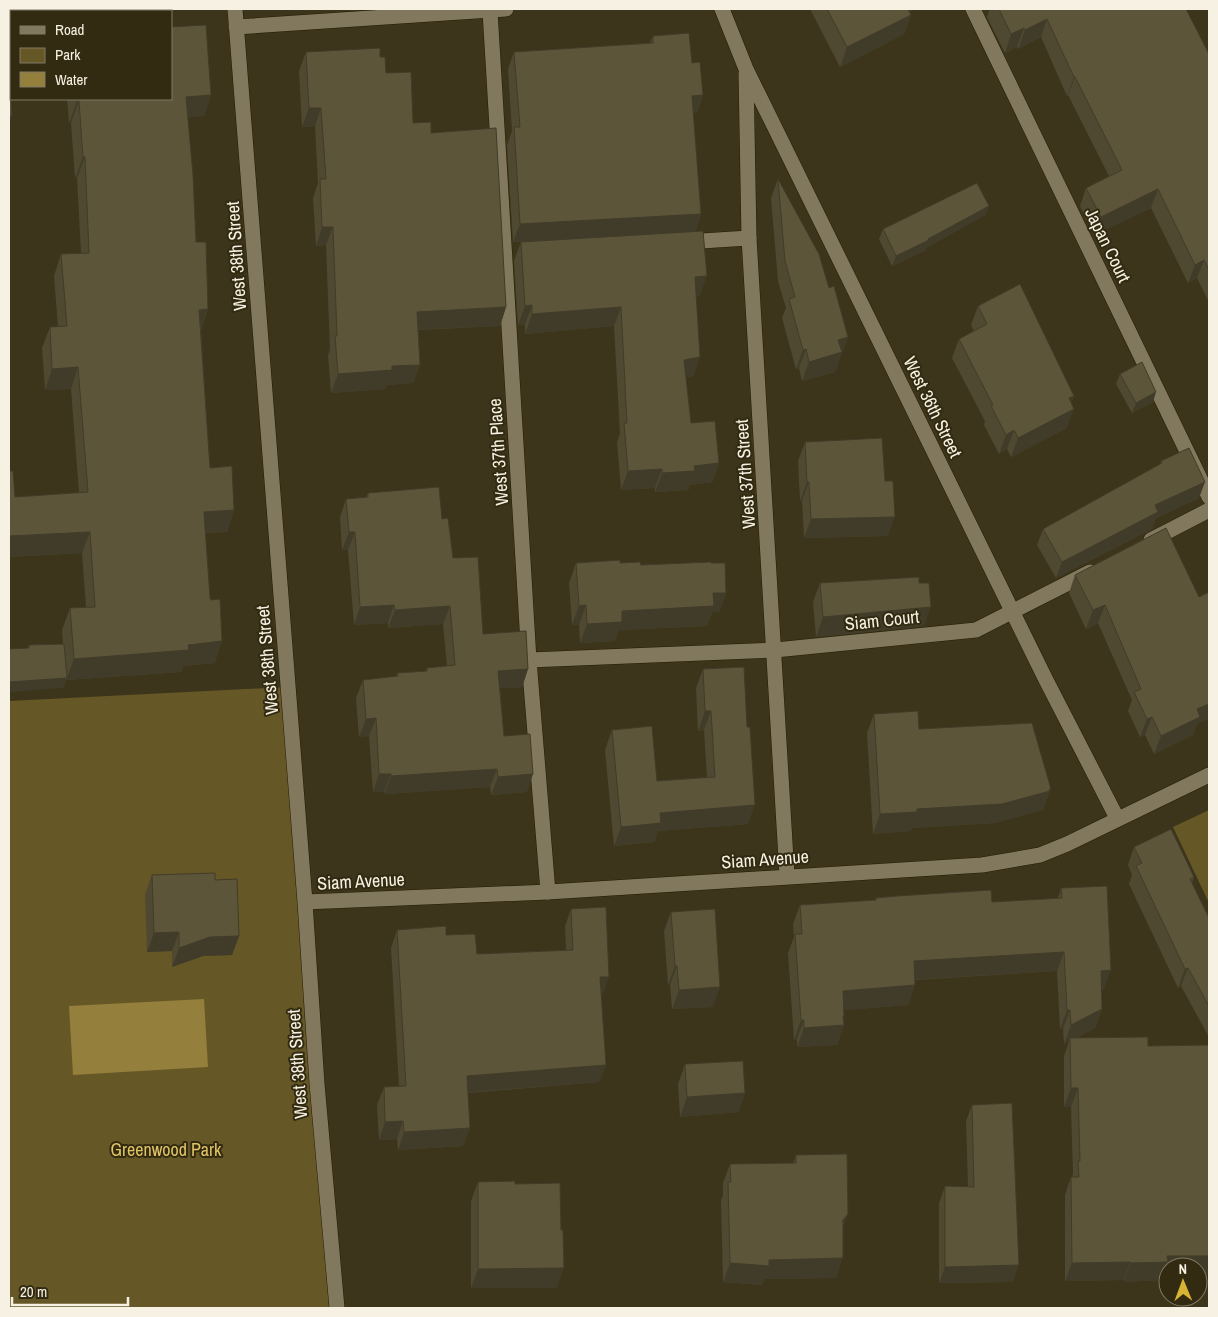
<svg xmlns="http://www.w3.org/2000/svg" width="1218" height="1317" viewBox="0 0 1218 1317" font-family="'Archivo Narrow',sans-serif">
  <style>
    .green { fill: #665726 }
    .water { fill: #947f3c }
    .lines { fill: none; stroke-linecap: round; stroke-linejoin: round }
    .lane-casing { stroke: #231c03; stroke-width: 16 }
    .street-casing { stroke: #231c03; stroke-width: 16 }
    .lane { stroke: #81785d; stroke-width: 15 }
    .street { stroke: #81785d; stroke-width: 15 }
    .wall { fill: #504932 }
    .shaded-wall { fill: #413c29 }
    .building { fill: #5d553a; stroke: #413c29 }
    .labels { text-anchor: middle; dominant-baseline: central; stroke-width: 4; stroke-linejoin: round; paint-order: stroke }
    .street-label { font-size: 18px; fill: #f6f1e2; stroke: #322a11 }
    .park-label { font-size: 18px; fill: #e2c565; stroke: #322a11 }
  </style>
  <rect width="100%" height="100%" fill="#3c351b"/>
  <path class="green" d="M288,687L338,1308H9V701Z
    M1209,810V903L1173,827Z"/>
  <path class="water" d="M204,999L208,1067L73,1075L69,1006Z"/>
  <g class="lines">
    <defs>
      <path id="lane" d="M973,9L1209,497
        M490,11L529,660L548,892
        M685,242L749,238
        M1151,540L1209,510
        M529,660L775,650L976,630L1090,572"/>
      <path id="street" d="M235,9L305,902L317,1084L337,1308
        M722,9L746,69L1046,680L1117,818
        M236,27L506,9
        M746,73L749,238L787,876
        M305,902L548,892L982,865L1040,855L1067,844L1209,775"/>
    </defs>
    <use href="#lane" class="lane-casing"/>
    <use href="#street" class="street-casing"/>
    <use href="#lane" class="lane"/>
    <use href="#street" class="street"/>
  </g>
  <path class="wall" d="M810,9H916L909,12L911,15L904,34L840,67Z
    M990,9H1186L1209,54V302L1197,278L1188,283L1151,208L1094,235L1080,206L1086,188L1109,176L1068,95L1067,96L1041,37L1018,49L1017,47L1005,53L987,17Z
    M653,36L692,63L703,95L697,113H693L701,214L695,232L700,296H696L700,357L693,376L686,377L691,423L719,463L712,482L690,485L688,490L655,492V488L621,490L617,442L620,434L614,326L525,334V325H518L514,261L521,242H513L507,145L512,131L508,69L514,52L650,43Z
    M306,52L380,57L386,73L413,123L431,133L506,307L500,326L418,330L420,365L413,383L387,385L385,389L331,393L328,355L330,350L326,245L316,246L313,198L318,183L315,126L302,127L299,71Z
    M211,95L204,116L188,117L196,242L208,309L201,330L210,468L234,510L227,532L205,533L215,663L183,666L181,672L66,680L63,688L28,648L29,645L63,644L62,630L70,608L86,607L82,553L9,557V471L15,497L79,493L71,389L45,390L42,348L50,327H58L54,276L61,254L81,253L77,178H75L71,123H69L67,99H171Z
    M778,179L829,288L848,337L835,372L802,381L799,368L796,369L782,318L786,308L778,281L771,198Z
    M989,206L985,215L926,248V250L892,266L879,239L883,229Z
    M978,306L1074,396L1071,403L1067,428L1011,457L1007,449L999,454L984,425L985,421L952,358L959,339L974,331L971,325Z
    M1120,374L1153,402L1132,413L1116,384Z
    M805,442L888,536L804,538L802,501H800L798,461Z
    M1161,461L1199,498L1156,518L1152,529L1056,578L1037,545L1043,529L1160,464Z
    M368,493L442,519L453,558L483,634L528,669L522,687L500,688L504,736L527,792L491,795L490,787L384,794V792H373L369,736L359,737L356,698L363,680L396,677L397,673L426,671L427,668L447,666L443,624L388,628V623L354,625L348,550H342L340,517L346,499L366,497Z
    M576,563H620L641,565L711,563L726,593L719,612H712L707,626L619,630L615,641L580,643L579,625H572L569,583Z
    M1075,575L1199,597L1197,724L1193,735L1154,754L1145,735L1140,737L1128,711L1132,700L1098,623L1086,629L1069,593Z
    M820,583L924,626L816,637L813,602Z
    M703,669L748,824L658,831L654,842L614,846L605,750L612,730L657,781L707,777L704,730L698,731L696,688Z
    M874,714L919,729L1044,808L1043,810L995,823L912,828L910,831L873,834L867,733Z
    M1134,847L1194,877L1192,883L1209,918V1037L1181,986L1178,988L1129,884L1132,875L1128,865Z
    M152,875L215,880L239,936L232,955L203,956L172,967V951L147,952L145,894Z
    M1061,888L1104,989L1102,990V1009L1095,1028L1076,1038L1148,1046L1209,1045V1274H1163L1161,1280L1124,1282V1280L1065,1281V1195L1071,1177H1072L1073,1174L1071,1107H1064V1056L1069,1041L1064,1044L1063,1029H1060L1057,971L915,980V985L908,1005L844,1010V1025L837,1045L797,1047V1039L794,1040L788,953L794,937L793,924L800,905L875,900L876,898L992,902L1058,898Z
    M571,909L603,994H601L606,1065L599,1082L468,1093L470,1128L463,1146L398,1150L397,1139L379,1140L377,1105L384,1087H399L391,948L397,930L446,935L477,954L566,950L565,926Z
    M671,912L713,1007L672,1009L670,985H668L664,931Z
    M685,1064L745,1093L738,1112L680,1117L678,1084Z
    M972,1105L1013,1282L939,1283V1203L945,1186L968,1187L966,1121Z
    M796,1155L843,1228L836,1278L764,1279L762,1285L723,1282L721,1201L723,1195V1183L730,1164L793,1163Z
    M478,1182L515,1184L561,1230L557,1288H471V1201Z"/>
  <path class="shaded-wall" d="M900,9H916L896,19Z
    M911,15L904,34L840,67L847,47Z
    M1047,19L1041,37L1018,49L1025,30Z
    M1024,28L1017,47L1005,53L1011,34Z
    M1074,77H1075L1068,95L1067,96Z
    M211,95L204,116L178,118L186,97Z
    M703,95L697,113L686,114L692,96Z
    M77,101H79L71,123H69Z
    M309,108H321L315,126L302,127Z
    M9,116H12L9,126Z
    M83,157H85L77,178H75Z
    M1158,189L1151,208L1094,235L1101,217Z
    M989,206L985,215L926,248V250L892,266L896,256Z
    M701,214L695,232L513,242L520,224Z
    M322,227H333L326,245L316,246Z
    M1204,260L1197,278L1188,283L1195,265Z
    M707,276L700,296H688L695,277Z
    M532,305L525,325H518L525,306Z
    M506,307L500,326L410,330L417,312Z
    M621,307L614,326L525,334L532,314Z
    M208,309L201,330L199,310Z
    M848,337L835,372L802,381L809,362L838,340Z
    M806,349L799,368L796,369L803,350Z
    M700,357L693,376L677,379L684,360Z
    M420,365L413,383L387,385L385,389L331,393L338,374L392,366Z
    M78,367L71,389L45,390L52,369Z
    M1156,392L1153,402L1132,413L1136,403Z
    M1074,396L1068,413L1074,409L1067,428L1011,457L1018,438L1069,398Z
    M1014,430L1007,449L999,454L1006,435Z
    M719,463L712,482L690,485L688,490L655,492L662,473L694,466Z
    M662,469L655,488L621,490L628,471Z
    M807,482H809L802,501H800Z
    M1205,482L1199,498L1156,518L1152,529L1056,578L1062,562L1155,505Z
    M234,510L227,532L196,533L204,512Z
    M895,517L888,536L804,538L811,519Z
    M90,532L82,553L9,557V536Z
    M349,532H355L348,550H342Z
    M713,593H726L719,612H712L707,626L619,630L615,641L580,643L587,624L622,611Z
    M394,605L388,623L354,625L360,607Z
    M586,605L579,625H572L579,606Z
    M1105,605L1098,623L1086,629L1093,610Z
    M450,606L443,624L388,628L395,610Z
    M931,607L924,626L816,637L823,617Z
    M222,641L215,663L183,666L181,672L66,680L74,659Z
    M528,669L522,687L492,689L498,671Z
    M67,678L63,688L9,692V682Z
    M1209,704V719L1197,724L1193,735L1154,754L1161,736L1197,709Z
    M705,711H711L704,730L698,731Z
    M1152,717L1145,735L1140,737L1147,719Z
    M376,718L369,736L359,737L366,719Z
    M497,769L490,787L384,794L391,776Z
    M379,774H391L384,792H373Z
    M533,774L527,792L491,795L498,777Z
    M1051,789L1043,810L995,823L912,828L910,831L873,834L880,814Z
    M755,805L748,824L658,831L654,842L614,846L621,827L660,813Z
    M179,932L172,951L147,952L154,933Z
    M239,936L232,955L203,956L172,967L179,948L210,937Z
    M1064,952L1057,971L908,980L914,961Z
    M675,966H677L670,985H668Z
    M1188,968L1181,986L1178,988L1185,969Z
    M1111,970L1104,989L1094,990L1101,971Z
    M600,977H609L603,994L593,995Z
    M915,985L908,1005L836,1011L843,991Z
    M720,987L713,1007L672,1009L679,990Z
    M1102,1009L1095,1028L1070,1041V1038L1069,1041L1064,1044L1071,1025Z
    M1067,1010H1070L1063,1029H1060Z
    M843,1016H844L841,1026L844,1025L837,1045L797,1047L804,1028Z
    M801,1020H804L797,1039L794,1040Z
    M606,1065L599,1082L461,1093L467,1076Z
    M1071,1088H1078L1071,1107H1064Z
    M745,1093L738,1112L680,1117L687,1097Z
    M403,1121L397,1139L379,1140L385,1122Z
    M470,1128L463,1146L398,1150L404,1132Z
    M848,1214L841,1234L843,1220Z
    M1167,1256H1209V1274H1198V1267H1168V1274H1163L1161,1280L1124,1282L1130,1263Z
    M843,1258L836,1278L764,1279L762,1285L723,1282L730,1263L769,1260Z
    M1130,1262L1124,1280L1065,1281L1072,1263Z
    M1019,1265L1013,1282L939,1283L945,1267Z
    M564,1268L557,1288H471L478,1269Z"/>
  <path class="building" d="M827,9H908L911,15L847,47Z
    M999,9H1186L1209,54V270L1204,260L1195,265L1158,189L1101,217L1086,188L1122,170L1075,77H1074L1047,19L1025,30L1024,28L1011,34Z
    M206,25L211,95L186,97L193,175L196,242H206L208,309L199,310L210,468L232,466L234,510L204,512L210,598L211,600L220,599L222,641L188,645L189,650L74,659L70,608L95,607L90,532L9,536V471H13L15,497L88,492L78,367L52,369L50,327L67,326L61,254L89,253L85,157H83L79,101H77V99H171V27Z
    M689,33L692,63L700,62L703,95L692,96L701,214L520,224L514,127H520L514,52L653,43V36Z
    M380,48V57H385L386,73L411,72L413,123L431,122V133L496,128L506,307L417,312L420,365L392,366V370L338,374L335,336H337L333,227H322L320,179H326L321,108H309L306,52Z
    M9,83H10L12,116H9Z
    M778,179L819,254L829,288L834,286L848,337L838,340L842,352L809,362L806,349L803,350L789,299L795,297L785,261Z
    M977,183L989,206L928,239L929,240L896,256L883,229Z
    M703,231L707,276L695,277L700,357L684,360L691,423L715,421L719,463L694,466L695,471L662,473V469L628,471L624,423H627L621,307L532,314V305L525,306L521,242Z
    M1020,284L1074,396L1069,398L1074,409L1018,438L1014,430L1006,435L991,406L993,405L959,339L987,324L978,306Z
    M1142,362L1156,392L1136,403L1120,374Z
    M882,438L885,481H893L895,517L811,519L809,482H807L805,442Z
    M1189,448L1205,482L1155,505L1158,512L1062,562L1043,529L1162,463L1161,461Z
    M439,487L442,519L448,518L453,558L478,557L483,634L526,631L528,669L498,671L504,736L530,734L533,774L498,777L497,769L391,776V774H379L376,718L366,719L363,680L398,676L397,673L427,671V668L455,665L450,606L395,610L394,605L360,607L355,532H349L346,499L368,497V493Z
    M1166,528L1199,597L1209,592V704L1197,709L1200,717L1161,736L1152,717L1147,719L1134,692L1141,689L1105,605L1093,610L1075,575Z
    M620,560V563L640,562L641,565L711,562V563H725L726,593H713L714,606L622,611V622L587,624L586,605L579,606L576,563Z
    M919,577V583H929L931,607L823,617L820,583Z
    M64,644L67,678L9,682V649L29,648V645Z
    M744,667L747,727H750L755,805L660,813L661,823L621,827L612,730L652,726L657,781L715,777L711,711H705L703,669Z
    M918,711L919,729L1032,723L1051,789H1049L1050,791L1002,804L917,809V812L880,814L874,714Z
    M1171,829L1194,877L1190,879L1209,918V1006L1188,968L1185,969L1136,866L1142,863L1134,847Z
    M215,873V880L237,879L239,936L210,937L179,948V932L154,933L152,875Z
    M1107,886L1111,970L1101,971L1102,1009L1071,1025L1070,1010H1067L1064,952L914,961L915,985L843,991L844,1016H843L844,1025L804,1028V1020H801L795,934H802L800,905L876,900V898L897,896L991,890L992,902L1062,898L1061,888Z
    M606,907L609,977H600L606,1065L467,1076L470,1128L404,1132L403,1121L385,1122L384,1087L406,1086L397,930L446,926V935L475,934L477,954L573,950L571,909Z
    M715,909L720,987L679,990L677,966H675L671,912Z
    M1148,1037V1046L1209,1045V1256H1167L1168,1262L1130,1263V1262L1072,1263L1071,1177H1079L1078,1161H1080L1078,1088H1071L1070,1038Z
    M743,1061L745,1093L687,1097L685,1064Z
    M1012,1103L1019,1265L945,1267V1186L974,1187L972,1105Z
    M847,1154L848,1214L843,1220V1258L769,1260V1266L730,1263L728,1182H731L730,1164L796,1163V1155Z
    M515,1181V1184L560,1183L561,1230H563L564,1268L478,1269V1182Z"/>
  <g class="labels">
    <g class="street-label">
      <text transform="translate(1108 245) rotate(64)">Japan Court</text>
      <text transform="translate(236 256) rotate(-94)">West 38th Street</text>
      <text transform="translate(933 407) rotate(64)">West 36th Street</text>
      <text transform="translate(498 452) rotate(-94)">West 37th Place</text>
      <text transform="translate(745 474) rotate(-94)">West 37th Street</text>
      <text transform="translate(882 620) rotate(-6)">Siam Court</text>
      <text transform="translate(267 660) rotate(-95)">West 38th Street</text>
      <text transform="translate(765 859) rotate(-4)">Siam Avenue</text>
      <text transform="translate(361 881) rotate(-3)">Siam Avenue</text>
      <text transform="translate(297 1064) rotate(-94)">West 38th Street</text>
    </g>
    <g class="park-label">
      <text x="166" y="1149">Greenwood Park</text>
    </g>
  </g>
  <rect width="1218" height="1317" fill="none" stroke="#f6f1e2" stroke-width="20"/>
  <rect x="10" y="10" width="162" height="90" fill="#322a11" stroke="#807a65"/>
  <rect x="20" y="26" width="25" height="8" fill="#81785d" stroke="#807a65"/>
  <text x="55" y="35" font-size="15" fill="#f6f1e2">Road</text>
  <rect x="20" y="48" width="25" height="15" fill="#665726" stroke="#807a65"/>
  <text x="55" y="60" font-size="15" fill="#f6f1e2">Park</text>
  <rect x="20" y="72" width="25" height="15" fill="#947f3c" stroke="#807a65"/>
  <text x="55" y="85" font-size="15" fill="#f6f1e2">Water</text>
  <g transform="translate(1183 1282) rotate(359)"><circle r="24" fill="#322a11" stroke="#807a65"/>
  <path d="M0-4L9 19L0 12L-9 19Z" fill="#d7b434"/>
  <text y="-8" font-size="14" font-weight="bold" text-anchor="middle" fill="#f6f1e2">N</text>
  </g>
  <path d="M12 1297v8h116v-8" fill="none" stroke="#f6f1e2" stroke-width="2.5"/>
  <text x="20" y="1297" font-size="15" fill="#f6f1e2" stroke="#322a11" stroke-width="4" paint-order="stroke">20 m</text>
</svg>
